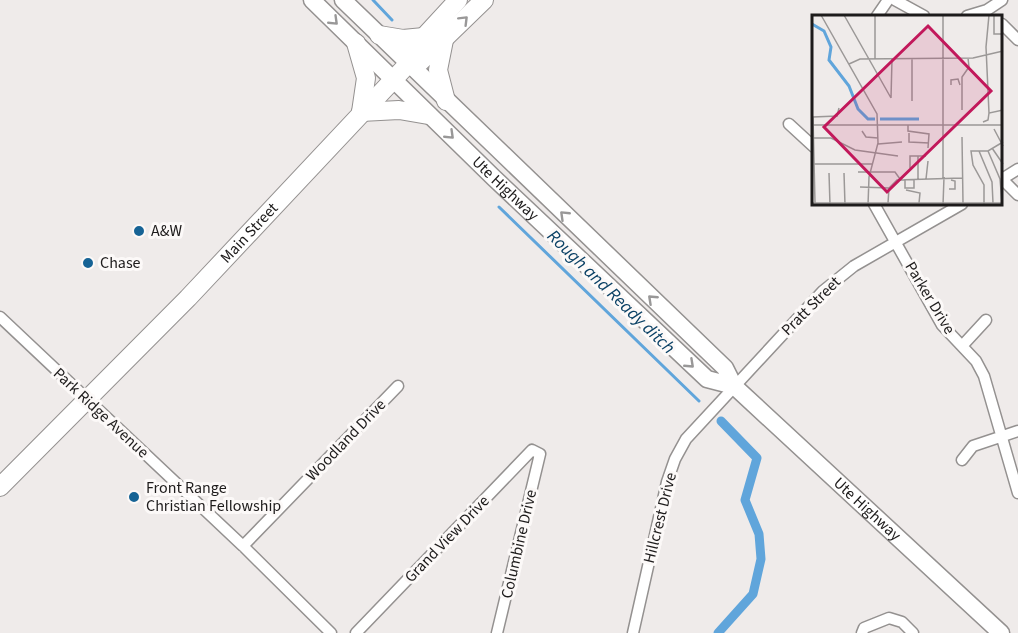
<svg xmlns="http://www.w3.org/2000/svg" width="1018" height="633" viewBox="0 0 1018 633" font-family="'Source Sans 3',sans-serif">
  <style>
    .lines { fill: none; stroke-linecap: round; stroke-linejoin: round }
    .stream { stroke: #60a5db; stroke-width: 3 }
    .canal { stroke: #60a5db; stroke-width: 9 }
    .minor-casing { stroke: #949190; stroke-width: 13 }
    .primary-casing { stroke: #949190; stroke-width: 19 }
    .trunk-casing { stroke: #949190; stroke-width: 20 }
    .minor { stroke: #fff; stroke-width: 10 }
    .primary { stroke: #fff; stroke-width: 16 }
    .trunk { stroke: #fff; stroke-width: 18 }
    .oneway { stroke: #999898 }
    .poi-dot { fill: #166395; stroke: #fcf9f8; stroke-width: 2 }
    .labels { text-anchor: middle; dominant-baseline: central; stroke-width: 6; stroke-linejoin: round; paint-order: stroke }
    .street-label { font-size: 16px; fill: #1d1b1b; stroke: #fcf9f8 }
    .poi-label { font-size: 16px; fill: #1d1b1b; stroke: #fcf9f8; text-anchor: start }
    .water-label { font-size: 18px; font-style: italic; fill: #0b4165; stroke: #fcf9f8 }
    .inset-river { fill: none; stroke: #60a5db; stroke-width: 3 }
    .inset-road { fill: none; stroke: #9b9897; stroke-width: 1.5 }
    .view { fill: #c2185b; fill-opacity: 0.15; stroke: #c2185b; stroke-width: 3 }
    .inset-edge { fill: none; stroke: #1d1b1b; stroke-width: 3 }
  </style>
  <rect width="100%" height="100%" fill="#efebea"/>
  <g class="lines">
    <path class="stream" d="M373,0L392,20
      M499,207L699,401"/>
    <path class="canal" d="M718,633L753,594L761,559L759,534L745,500L757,458L721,421"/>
    <defs>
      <path id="minor" d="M895,0L924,16
        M877,16L888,0
        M967,16L987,10L1002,0
        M1002,24L1018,40
        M789,124L814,147
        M1002,179L1018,195
        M1002,179L1018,169
        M874,204L942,325L976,361L984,376L1018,493
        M0,317L243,546L331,633
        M962,346L986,320
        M962,460L973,446L1018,431
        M243,546L398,386
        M356,633L532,450L540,454L497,633
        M633,633L667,482L675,459L686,439L823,291L854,266L962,204
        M862,633L864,628L889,618L902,622L913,633"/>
      <g id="primary">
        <path id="s1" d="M312,0L494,178L707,379L734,386"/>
        <path id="s2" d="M343,0L725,368L734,386L1001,633"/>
      </g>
      <g id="trunk">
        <path d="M379,35L403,39L424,37"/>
        <path d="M444,40L438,70L446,101"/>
        <path d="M356,43L366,78L361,112"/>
        <path d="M408,64L420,62L484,0"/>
        <path d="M361,112L399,110L428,115"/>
        <path id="s3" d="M0,487L188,298L408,64L410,52L458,0"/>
      </g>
    </defs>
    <use href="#minor" class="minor-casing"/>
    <use href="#primary" class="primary-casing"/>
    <use href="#trunk" class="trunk-casing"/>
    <use href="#minor" class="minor"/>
    <use href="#primary" class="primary"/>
    <use href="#trunk" class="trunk"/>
  </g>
  <defs><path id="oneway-chevron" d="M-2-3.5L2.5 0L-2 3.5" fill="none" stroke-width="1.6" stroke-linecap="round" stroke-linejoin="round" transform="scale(1.5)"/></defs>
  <g class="oneway">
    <use href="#oneway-chevron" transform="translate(464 20) rotate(-45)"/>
    <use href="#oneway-chevron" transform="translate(334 21) rotate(44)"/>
    <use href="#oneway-chevron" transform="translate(450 135) rotate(44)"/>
    <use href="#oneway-chevron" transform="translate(564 215) rotate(-136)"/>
    <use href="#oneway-chevron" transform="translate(652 299) rotate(-137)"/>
    <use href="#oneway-chevron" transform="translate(690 364) rotate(43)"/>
  </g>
  <g class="poi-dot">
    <circle cx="139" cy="231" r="6"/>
    <circle cx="88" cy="263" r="6"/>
    <circle cx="134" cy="497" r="6"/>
  </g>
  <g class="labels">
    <g class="street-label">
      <text stroke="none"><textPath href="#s1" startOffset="270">Ute Highway</textPath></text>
      <text stroke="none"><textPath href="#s3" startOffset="356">Main Street</textPath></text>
      <text transform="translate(930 298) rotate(59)">Parker Drive</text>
      <text transform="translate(811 306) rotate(-45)">Pratt Street</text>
      <text transform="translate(101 413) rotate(43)">Park Ridge Avenue</text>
      <text transform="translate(346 440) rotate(-46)">Woodland Drive</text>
      <text stroke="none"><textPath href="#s2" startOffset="732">Ute Highway</textPath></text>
      <text transform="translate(660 518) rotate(-76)">Hillcrest Drive</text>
      <text transform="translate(447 539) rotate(-46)">Grand View Drive</text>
      <text transform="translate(519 544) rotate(-77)">Columbine Drive</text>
    </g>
    <g class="poi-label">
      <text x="151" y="231">A&amp;W</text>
      <text x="100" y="263">Chase</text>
      <text x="146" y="488">Front Range<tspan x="146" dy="18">Christian Fellowship</tspan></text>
    </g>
    <g class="water-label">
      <text transform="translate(611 292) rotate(44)">Rough and Ready ditch</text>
    </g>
  </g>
  <g transform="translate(812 15)">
    <rect width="190" height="190" fill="#efebea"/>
    <path class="inset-river" d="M0,9L12,16L19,32L17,45L37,71L46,94L56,104H63M68,104H107"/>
    <path class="inset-road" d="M9,0L65,99L66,128L57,162L56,190M32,0L79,83M63,0V44M177,0L174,32L177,98M182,0V19H191M37,49L48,44L161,43L191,36M139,70V65L146,64L148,70M79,83L80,44M100,86V44M150,95V62L157,52L156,43M171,107L176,105L177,98L191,95M0,110H191M96,110V116L117,119L116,133M182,114L191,131M50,116L54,122L66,123M97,118V127L117,128M150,122L151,188M0,123H19L43,135L86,141M66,129L90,127M180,133L191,149M167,136L180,167L181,188M176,136L188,164L190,188M2,149H61M98,153V141H106M46,157H83L88,164M17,158L18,190M32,158L33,190M93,164V173H102V164M106,164V141H114M114,164L116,146M131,164V0M48,172L77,173M137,174H143V166L139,165M94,175L108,178L107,188M0,188H191M3,188L1,102L25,101L27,93M76,188L77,173L85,165L150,163M172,189V170L161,150L159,136H176L191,127M131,190L132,162"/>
    <path class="view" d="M116,11L179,76L75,177L12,112Z"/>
    <rect width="190" height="190" class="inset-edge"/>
  </g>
</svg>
